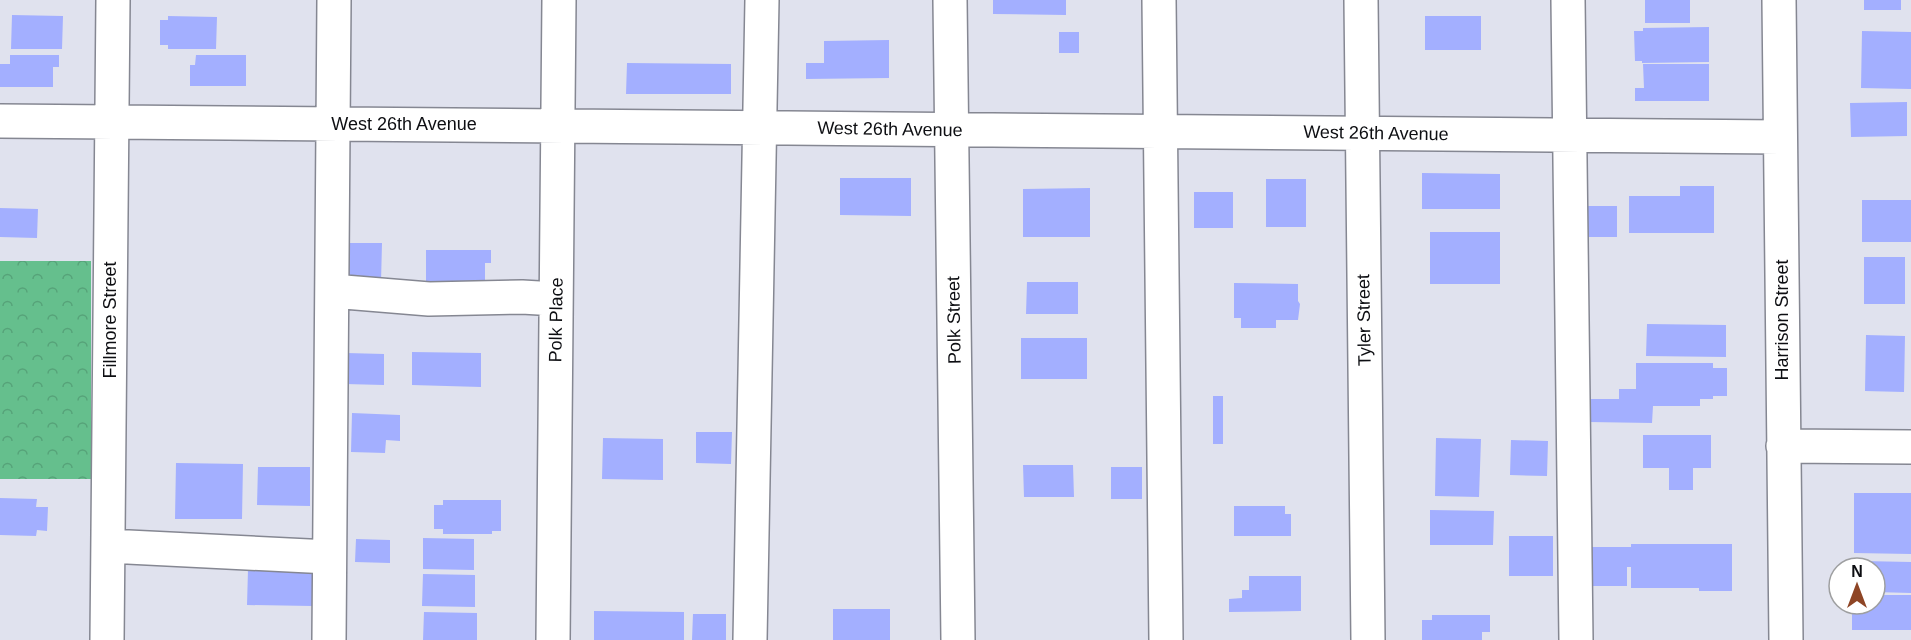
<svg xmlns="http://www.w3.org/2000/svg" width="1911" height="640" viewBox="0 0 1911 640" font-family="Arial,sans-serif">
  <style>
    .forest { fill: url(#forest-crowns) }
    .building { fill: #a3afff }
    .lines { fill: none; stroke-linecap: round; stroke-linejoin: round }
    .minor-casing { stroke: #858792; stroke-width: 36 }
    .minor { stroke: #fff; stroke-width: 33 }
    .labels { text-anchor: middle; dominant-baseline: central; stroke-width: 4.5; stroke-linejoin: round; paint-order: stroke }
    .street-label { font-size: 18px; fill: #0d0e12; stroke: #fff }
  </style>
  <defs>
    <pattern id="forest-crowns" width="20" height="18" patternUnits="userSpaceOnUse" patternTransform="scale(1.5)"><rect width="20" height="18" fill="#65bf8d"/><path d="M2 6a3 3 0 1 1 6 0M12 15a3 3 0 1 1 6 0" fill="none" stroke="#56a379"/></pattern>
  </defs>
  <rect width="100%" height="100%" fill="#e0e2ee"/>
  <path class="forest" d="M0,261H91V479H0Z"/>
  <path class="building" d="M993,0H1066V15L993,14Z
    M1645,0H1690V23H1645Z
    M1864,0H1901V10H1864Z
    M12,15L63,16L62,49H11Z
    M168,16L217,17L216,49H168V45H160V20H168Z
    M1425,16H1481V50H1425Z
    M1709,27V62L1642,63V61H1635L1634,31H1643V28Z
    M1862,31L1911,32V89L1861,88Z
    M1059,32H1079V53H1059Z
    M889,40V78L806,79V63H824V41Z
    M10,55H59V67H53V87H0V64H10Z
    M196,55H246V86H190V65H195Z
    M627,63L731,64V94H626Z
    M1643,64H1709V101H1635V88H1644Z
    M1907,102V136L1851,137L1850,103Z
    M1422,173L1500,174V209H1422Z
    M840,178H911V216L840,215Z
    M1266,179H1306V227H1266Z
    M1680,186H1714V233H1629V196H1680Z
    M1090,188V237H1023V189Z
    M1194,192H1233V228H1194Z
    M1862,200H1911V242H1862Z
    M1585,206H1617V237H1585Z
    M0,208L38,209L37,238L0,237Z
    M1430,232H1500V284H1430Z
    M346,243H382L381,283H346Z
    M426,250H491V263H485V281H426Z
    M1864,257H1905V304H1864Z
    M1027,282H1078V314H1026Z
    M1234,283L1298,284V301L1300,304L1298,320H1276V328H1241V318H1234Z
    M1647,324L1726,325V357L1646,356Z
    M1866,335L1905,336L1904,392L1865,391Z
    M1021,338H1087V379H1021Z
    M412,352L481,353V387L412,385Z
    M346,353L384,354V385L345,384Z
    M1636,363H1713V368H1727V396H1713V399H1700V406H1653L1652,423L1589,422V399H1619V389H1636Z
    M1213,396H1223V444H1213Z
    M352,413L400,415V441L386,440L385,453L351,452Z
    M696,432H732L731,464L696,463Z
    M1643,435H1711V468H1693V490H1669V468H1643Z
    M603,438L663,439V480L602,479Z
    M1436,438L1481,439L1479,497L1435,496Z
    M1511,440L1548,441L1547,476L1510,475Z
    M176,463L243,464L242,519H175Z
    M1023,465H1073L1074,497H1024Z
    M258,467H310V506L257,505Z
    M1111,467H1142V499H1111Z
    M1854,493H1911V554L1854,553Z
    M0,498L37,499L36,507H48L47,531L37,530L36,536L0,535Z
    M443,500H501V531H492V534H443V529H434V505H443Z
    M1234,506H1285V514H1291V536H1234Z
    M1430,510L1494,511L1493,545H1430Z
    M1509,536H1553V576H1509Z
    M423,538L474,539V570L423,569Z
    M356,539L390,540V563L355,562Z
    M1631,544H1732V591H1699V588H1631V567H1627V586H1587V547H1631Z
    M1862,561L1911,562V593L1875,592V568H1862Z
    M248,570L313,572L312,606L247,605Z
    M423,574L475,575V607L422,606Z
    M1249,576H1301V611L1229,612V599L1242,598V590H1249Z
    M1875,595H1911V630H1852V604H1875Z
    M833,609H890V640H833Z
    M594,611L684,612V640H594Z
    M424,612L477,613V640H423Z
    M693,614H726V640H692Z
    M1432,615H1490V632H1482V640H1422V620H1432Z"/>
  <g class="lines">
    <defs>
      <path id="minor" d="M950,0L958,640
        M1159,0L1166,640
        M1361,0L1368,640
        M1568,0L1576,640
        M1779,0L1786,640
        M0,121L1780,137
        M332,291L429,299L522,297L556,299
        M1783,446L1911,447
        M108,546L329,557
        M107,640L113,0
        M329,640L334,0
        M553,640L559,0
        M750,640L762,0"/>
    </defs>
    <use href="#minor" class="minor-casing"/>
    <use href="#minor" class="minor"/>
  </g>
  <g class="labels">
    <g class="street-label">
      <text x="404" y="124">West 26th Avenue</text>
      <text transform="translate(890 129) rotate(1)">West 26th Avenue</text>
      <text transform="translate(1376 133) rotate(1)">West 26th Avenue</text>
      <text transform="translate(110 320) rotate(-90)">Fillmore Street</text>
      <text transform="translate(556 320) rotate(-89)">Polk Place</text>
      <text transform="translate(954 320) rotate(-91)">Polk Street</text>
      <text transform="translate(1364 320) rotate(-91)">Tyler Street</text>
      <text transform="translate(1782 320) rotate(-90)">Harrison Street</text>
    </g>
  </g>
  <g transform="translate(1857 586)"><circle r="28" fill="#ffffff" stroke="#9e9fa0" stroke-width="1.5"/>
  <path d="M0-4.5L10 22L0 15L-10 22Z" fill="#8e4525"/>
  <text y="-9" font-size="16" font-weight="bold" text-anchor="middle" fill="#0d0e12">N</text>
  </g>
</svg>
